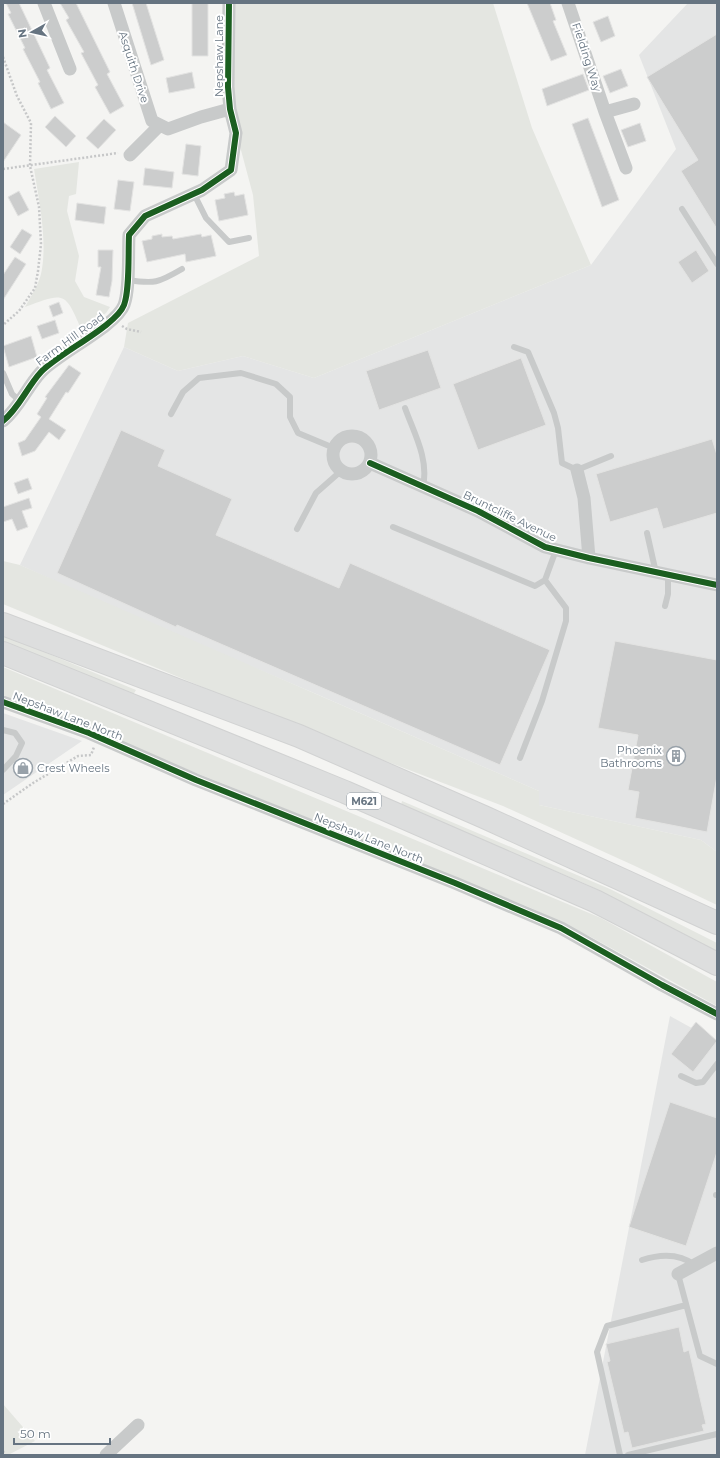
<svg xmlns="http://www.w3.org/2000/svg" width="720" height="1458" viewBox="0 0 720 1458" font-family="Montserrat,sans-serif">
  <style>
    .built { fill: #e4e5e5 }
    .green { fill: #e4e6e1 }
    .building { fill: #cccdcd; stroke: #e3e3e2 }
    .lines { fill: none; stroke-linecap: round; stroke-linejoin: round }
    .motorway-casing { stroke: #d1d2d2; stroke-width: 24 }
    .path { stroke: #c6c7c8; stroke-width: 2.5; stroke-dasharray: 2 2; stroke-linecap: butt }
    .service { stroke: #c8caca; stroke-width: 6 }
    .minor { stroke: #c8caca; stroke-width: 13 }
    .motorway { stroke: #dddede; stroke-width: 22 }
    .cycleway-casing { stroke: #fff; stroke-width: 8 }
    .cycleway { stroke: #1b5e20; stroke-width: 6 }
    .labels { text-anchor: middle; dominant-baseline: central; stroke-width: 4; stroke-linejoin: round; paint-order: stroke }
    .shield { fill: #fff; stroke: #949ea7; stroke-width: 1 }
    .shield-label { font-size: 10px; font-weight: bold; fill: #667481 }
    .street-label { font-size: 11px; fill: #667481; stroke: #fff }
    .poi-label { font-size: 11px; fill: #667481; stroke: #fff; text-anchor: end }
  </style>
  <rect width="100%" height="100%" fill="#f4f4f2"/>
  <path class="built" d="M688,3H717V852L701,840L539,805V791L314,693L123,612L20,565L124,347L178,371L243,356L314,378L591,265L676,149L639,55Z
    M3,713L82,741L3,795Z
    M670,1016L717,1042V1455H585Z"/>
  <path class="green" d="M229,3H493L532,128L591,265L314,378L243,356L178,371L124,347L128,323L259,256L253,195L230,109Z
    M79,162L76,194L69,196L67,211L79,256L75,281L84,297L110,307L106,313L82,331C65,291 65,292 25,307C31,296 38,286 41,274C48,242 39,201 34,169Z
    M3,561L20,565L539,791V805L701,840L717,852V905L635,866L503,806L323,737L3,604Z
    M3,635L136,690L133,695L3,641Z
    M3,667L601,918L717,982V1006L591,937L531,908L3,695Z
    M402,801L610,889L717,943V952L588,885L401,805Z
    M3,1404L35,1441L8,1455H3Z"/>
  <path class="building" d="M6,3H19L50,68L47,70L64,103L51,109L38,83L40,82L23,49L25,48L8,14L11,13Z
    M60,3H76L110,72L107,74L124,106L110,114L95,87L98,85L81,53L84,52L66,20L69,18Z
    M132,3H146L164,60L151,65Z
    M192,3H208V56H192Z
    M527,3H550L556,20L553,21L567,55L551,61Z
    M608,16L615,36L601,42L593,22Z
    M717,34V229L681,171L698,160L647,77Z
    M621,69L628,86L610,93L603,76Z
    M192,72L195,88L169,93L166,78Z
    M583,74L589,90L547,106L542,89Z
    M55,116L76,136L66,147L45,127Z
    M588,118L619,200L602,207L572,124Z
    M104,119L116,130L98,149L86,138Z
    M3,122L21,135L3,162Z
    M640,123L646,141L628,147L621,130Z
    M186,144L201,146L198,176L182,174Z
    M145,168L174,172L172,188L143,185Z
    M118,180L134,182L130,211L114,209Z
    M19,191L29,210L18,216L8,197Z
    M234,192L235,196L244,194L248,215L219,221L215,200L225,198L224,194Z
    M77,203L106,207L104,224L75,220Z
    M22,229L32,235L20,254L10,247Z
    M162,234V237L172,236L173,239L201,234L202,237L211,235L216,256L186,262L185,254L147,262L142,241L152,239V236Z
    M98,250H113L112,281L109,297L96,295L101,267H98Z
    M696,250L709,271L692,283L678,262Z
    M15,257L26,264L3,300V275Z
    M59,302L63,313L53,317L49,306Z
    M55,320L59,333L42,339L37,326Z
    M31,336L37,357L9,367L3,346Z
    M428,350L441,388L379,410L366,371Z
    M521,358L546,425L478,450L453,384Z
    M69,365L81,373L68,393L66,392L49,419L66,430L59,440L49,432L35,451L22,456L18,443L25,440L41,417L37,414L47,398L45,397Z
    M121,430L165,450L158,466L232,499L216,535L339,588L350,563L550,650L500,765L177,625L176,627L57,573Z
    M712,439L717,455V513L663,529L657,508L610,522L596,474Z
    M28,478L32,489L18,494L14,483Z
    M29,498L32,508L22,511L28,527L17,531L12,519L3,522V507Z
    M615,641L717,660V776L707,832L635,818L639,792L628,790L638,735L598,728Z
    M696,1022L717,1041L693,1072L671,1054Z
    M670,1102L717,1118V1152L686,1246L629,1227Z
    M679,1327L684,1352L689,1350L706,1424L702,1425L704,1431L632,1448L628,1432L624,1433L607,1362L610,1361L606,1344Z"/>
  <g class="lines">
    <defs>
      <path id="motorway" d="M3,624L299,736L484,817L717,923
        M3,653L345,792L595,901L717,964"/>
    </defs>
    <use href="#motorway" class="motorway-casing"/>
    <path class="path" d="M3,57L17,96L31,123L30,166L39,207L41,244L38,271L35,288L19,311L3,325
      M3,169L118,153
      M122,326L127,329L141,332
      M3,804L33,783L78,756L91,755L94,747
      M3,1451L5,1455"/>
    <path class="service" d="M194,194L206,218L229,242L249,238
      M682,209L717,264
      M127,280C155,284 158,283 182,269
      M514,347L528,352L554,413L558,428L562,463L577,470L611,456
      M3,373L12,394L20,401
      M405,408C414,433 429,459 423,486
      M171,414L183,392L199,378L241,373L276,384L290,397V417L298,433L334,448
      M393,527L535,586L545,580L556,550
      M297,529L316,493L341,471
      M647,533L656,573
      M665,606L668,594V575
      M3,730L15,733L22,743L16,756L3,770
      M520,758L542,701L566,621V608L545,580
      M681,1076L696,1083L703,1082L717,1064
      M716,1195H717
      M642,1260C660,1254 679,1253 695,1265
      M678,1274L700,1356L717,1364
      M620,1455L597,1352L607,1326L686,1305
      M628,1455L717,1434"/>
    <path class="minor" d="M44,3L70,69
      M114,3L152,121L168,129L201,117L230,109
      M568,3L605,112L626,168
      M605,112L634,104
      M130,155L160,125
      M3,421C19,408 27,387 41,372C59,353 116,326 124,305C130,289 128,253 129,235L145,216L202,190L231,170L236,133L230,109L228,87L229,3
      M333 455a19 19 0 1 1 38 0a19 19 0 1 1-38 0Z
      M370,463L478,511L545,547L589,558L717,585
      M577,470L584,498L589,558
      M3,702L89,733L196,780L455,883L561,928L662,985L717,1014
      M678,1274L717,1253
      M106,1455L138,1425"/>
    <use href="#motorway" class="motorway"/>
    <defs>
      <path id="cycleway" d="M3,421C19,408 27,387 41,372C59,353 116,326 124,305C130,289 128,253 129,235L145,216L202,190L231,170L236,133L230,109L228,87L229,3
        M370,463L478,511L545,547L589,558L717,585
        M3,702L89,733L196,780L455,883L561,928L662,985L717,1014"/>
    </defs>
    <use href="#cycleway" class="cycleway-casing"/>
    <use href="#cycleway" class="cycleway"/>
  </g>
  <defs>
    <symbol id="building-ring" viewBox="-11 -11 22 22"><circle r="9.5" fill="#fff" stroke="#98a1a9" stroke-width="1.5"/><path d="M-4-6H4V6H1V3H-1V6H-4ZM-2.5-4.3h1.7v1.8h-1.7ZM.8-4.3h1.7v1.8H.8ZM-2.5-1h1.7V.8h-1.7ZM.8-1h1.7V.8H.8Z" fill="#98a1a9"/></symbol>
    <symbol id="shop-ring" viewBox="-11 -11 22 22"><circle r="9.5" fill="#fff" stroke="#98a1a9" stroke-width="1.5"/><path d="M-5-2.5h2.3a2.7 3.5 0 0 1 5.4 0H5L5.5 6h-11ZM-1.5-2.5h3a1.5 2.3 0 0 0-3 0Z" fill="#98a1a9"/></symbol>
  </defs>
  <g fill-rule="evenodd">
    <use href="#building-ring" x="665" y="745" width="22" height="22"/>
    <use href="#shop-ring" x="12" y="757" width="22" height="22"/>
  </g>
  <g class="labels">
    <rect class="shield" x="347" y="793" width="34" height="16" rx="3"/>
    <g class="shield-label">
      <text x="364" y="801">M621</text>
    </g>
    <g class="street-label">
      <text transform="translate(219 56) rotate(-90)">Nepshaw Lane</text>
      <text transform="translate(587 57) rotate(72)">Fielding Way</text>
      <text transform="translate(134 67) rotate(72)">Asquith Drive</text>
      <text transform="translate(70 339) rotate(-36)">Farm Hill Road</text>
      <text transform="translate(510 516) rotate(26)">Bruntcliffe Avenue</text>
      <text transform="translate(68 716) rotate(21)">Nepshaw Lane North</text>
      <text transform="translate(369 838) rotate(22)">Nepshaw Lane North</text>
    </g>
    <g class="poi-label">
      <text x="662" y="750">Phoenix<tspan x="662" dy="13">Bathrooms</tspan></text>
      <text x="37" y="768" text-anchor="start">Crest Wheels</text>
    </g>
  </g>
  <rect width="720" height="1458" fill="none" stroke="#667481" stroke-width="8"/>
  <g transform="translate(32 32) rotate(262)" stroke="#ffffff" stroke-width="3" paint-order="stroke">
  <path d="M0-3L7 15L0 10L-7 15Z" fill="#667481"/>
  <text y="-6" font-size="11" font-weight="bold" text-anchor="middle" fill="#667481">N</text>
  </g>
  <path d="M14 1438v6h96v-6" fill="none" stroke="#667481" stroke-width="2"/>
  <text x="20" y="1438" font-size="12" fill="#667481" stroke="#ffffff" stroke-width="3" paint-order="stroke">50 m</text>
</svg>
